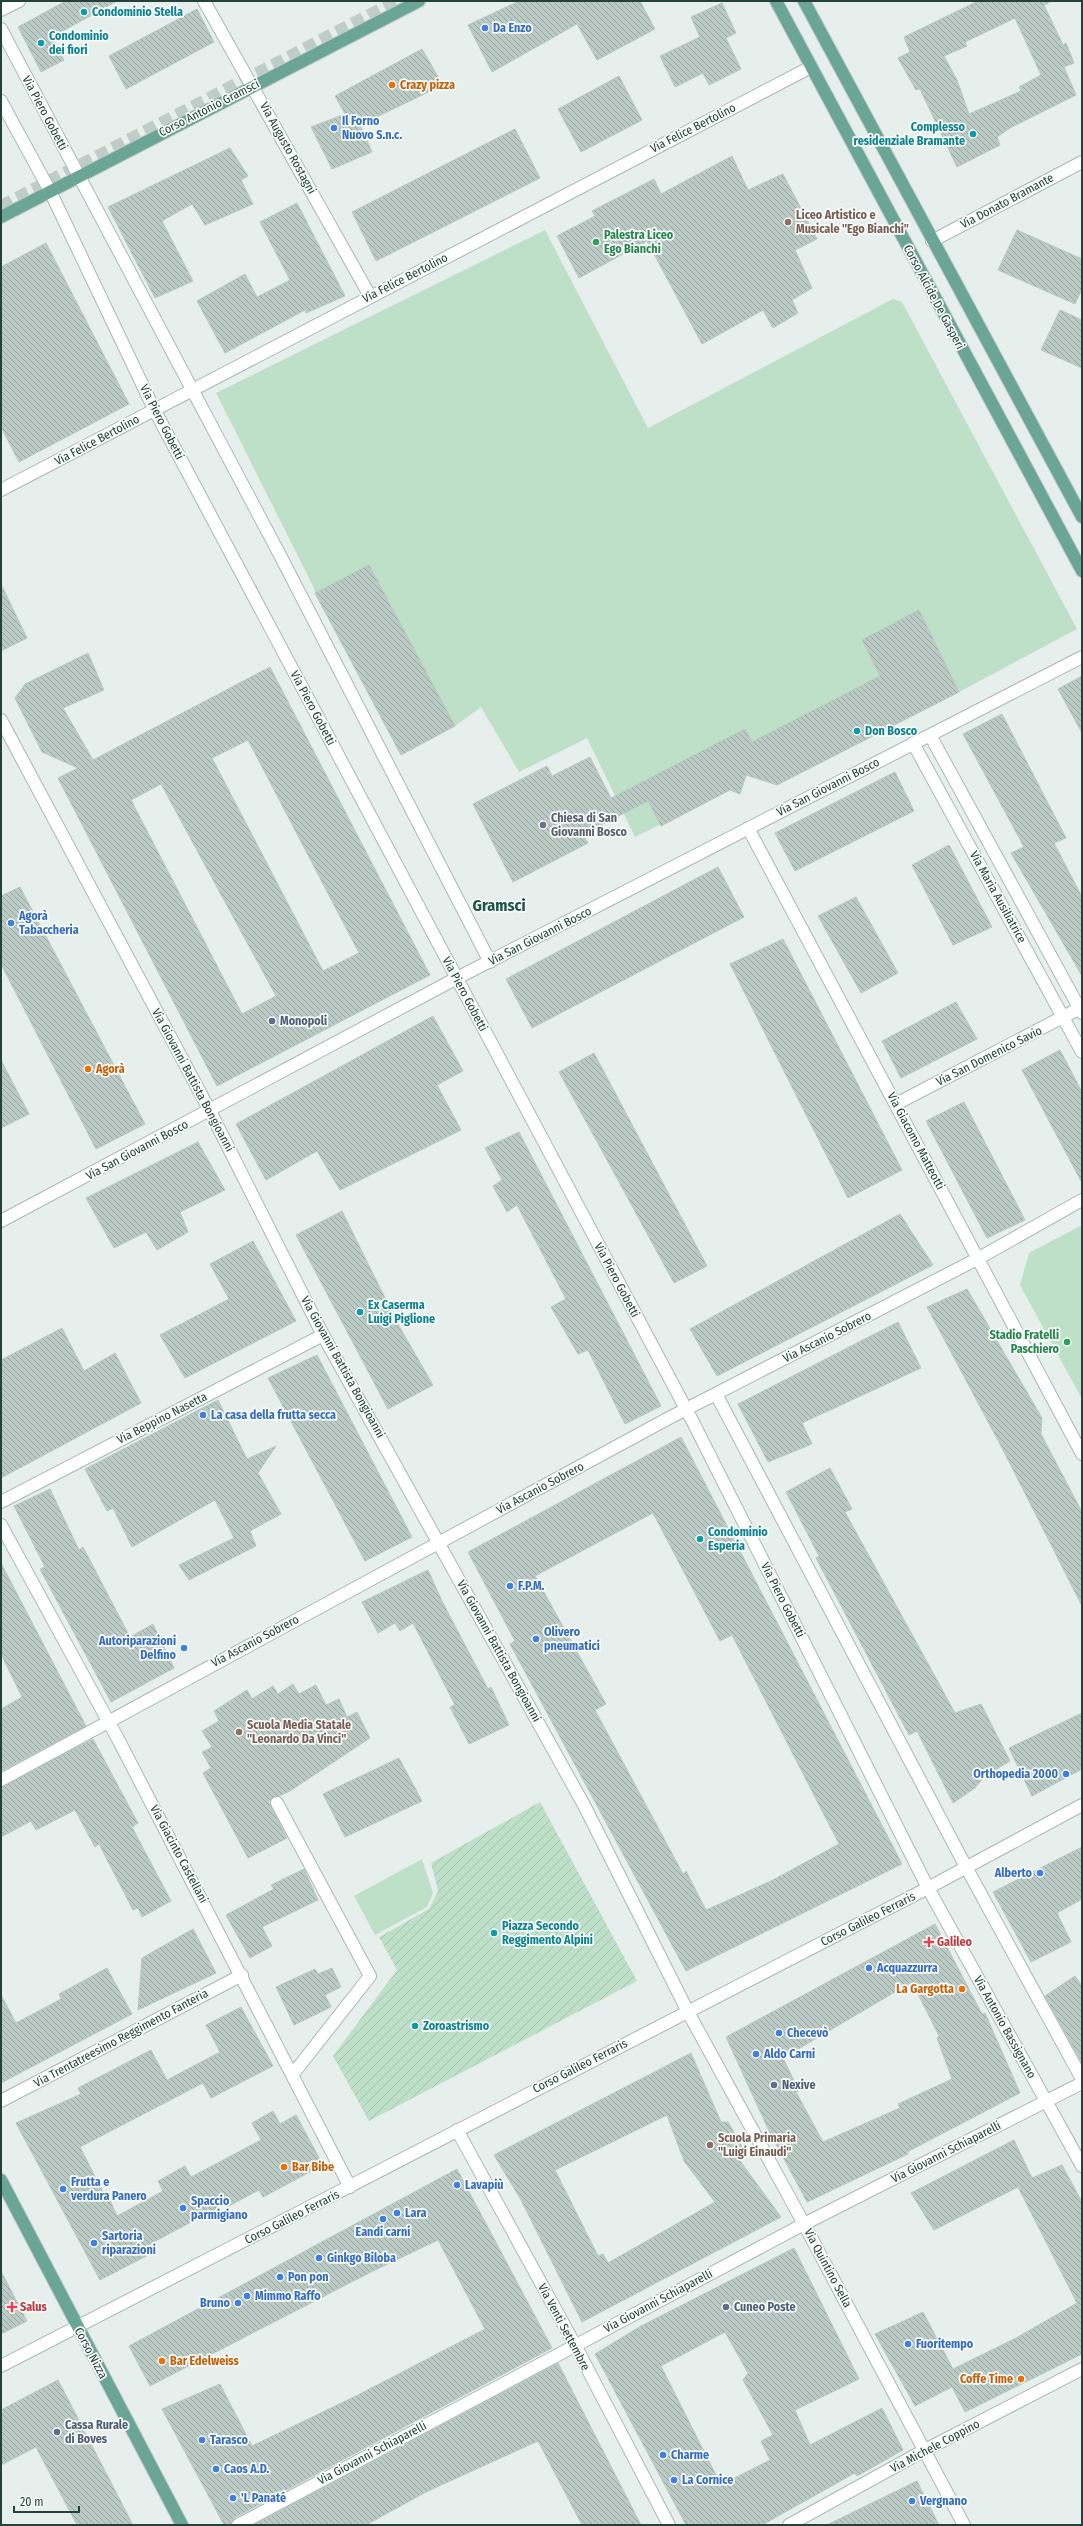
<svg xmlns="http://www.w3.org/2000/svg" width="1083" height="2526" viewBox="0 0 1083 2526" font-family="'Fira Sans Condensed',sans-serif">
  <style>
    .park { fill: #bfe0c8 }
    .garden { fill: url(#garden-furrows) }
    .building { fill: url(#building-back-hatch); stroke: #b8c9c2; fill-rule: evenodd }
    .lines { fill: none; stroke-linecap: round; stroke-linejoin: round }
    .highway-tunnel { stroke: #bfccc8; stroke-width: 12; stroke-dasharray: 12 6; stroke-linecap: butt }
    .minor-casing { stroke: #a8b8b2; stroke-width: 14 }
    .major-casing { stroke: #c2cac8; stroke-width: 14 }
    .minor { stroke: #fff; stroke-width: 12 }
    .major { stroke: #6aa596; stroke-width: 12 }
    .culture-dot { fill: #0f9aa8; stroke: #f7fbf9; stroke-width: 1.5 }
    .shop-dot { fill: #3f7fe0; stroke: #f7fbf9; stroke-width: 1.5 }
    .food-dot { fill: #e8710a; stroke: #f7fbf9; stroke-width: 1.5 }
    .education-dot { fill: #8d6e63; stroke: #f7fbf9; stroke-width: 1.5 }
    .leisure-dot { fill: #2e9e5b; stroke: #f7fbf9; stroke-width: 1.5 }
    .worship-dot { fill: #6b7280; stroke: #f7fbf9; stroke-width: 1.5 }
    .service-dot { fill: #5c6f8a; stroke: #f7fbf9; stroke-width: 1.5 }
    .health-dot { fill: #e0444e; stroke: #f7fbf9; stroke-width: 1.5 }
    .labels { text-anchor: middle; dominant-baseline: central; stroke-width: 3.5; stroke-linejoin: round; paint-order: stroke }
    .culture-label { font-size: 12px; font-weight: bold; fill: #0d838f; stroke: #f7fbf9; text-anchor: start }
    .shop-label { font-size: 12px; font-weight: bold; fill: #366cbe; stroke: #f7fbf9; text-anchor: start }
    .food-label { font-size: 12px; font-weight: bold; fill: #c56008; stroke: #f7fbf9; text-anchor: start }
    .street-label { font-size: 12px; fill: #24423a; stroke: #f7fbf9 }
    .education-label { font-size: 12px; font-weight: bold; fill: #785e54; stroke: #f7fbf9; text-anchor: start }
    .leisure-label { font-size: 12px; font-weight: bold; fill: #27864d; stroke: #f7fbf9; text-anchor: start }
    .worship-label { font-size: 12px; font-weight: bold; fill: #5b616d; stroke: #f7fbf9; text-anchor: start }
    .service-label { font-size: 12px; font-weight: bold; fill: #4e5e75; stroke: #f7fbf9; text-anchor: start }
    .health-label { font-size: 12px; font-weight: bold; fill: #be3a42; stroke: #f7fbf9; text-anchor: start }
    .district-label { font-size: 16px; font-weight: bold; fill: #1f5548; stroke: #f7fbf9 }
  </style>
  <defs>
    <pattern id="garden-furrows" width="10" height="10" patternUnits="userSpaceOnUse"><rect width="10" height="10" fill="#bfe0c8"/><path d="M-1 1l2-2M0 10L10 0M9 11l2-2" fill="none" stroke="#a4c1ad"/></pattern>
    <pattern id="building-back-hatch" width="6" height="6" patternUnits="userSpaceOnUse"><rect width="6" height="6" fill="#bbcac4"/><path d="M-1 5l2 2M0 0l6 6M5-1l2 2" fill="none" stroke="#98a6a0"/></pattern>
  </defs>
  <rect width="100%" height="100%" fill="#e6efeb"/>
  <path class="park" d="M545,230L648,428L893,299L902,302L1077,629L959,692L777,785L746,775L740,794L730,790L635,837L587,738L519,772L481,707L455,726L401,755L315,593L313,586L216,393Z
    M1082,1225V1399L1020,1285L1029,1253Z
    M422,1859L433,1893L427,1907L375,1935L354,1896Z"/>
  <path class="garden" d="M540,1802L637,1981L369,2121L333,2056L397,1970L379,1937L429,1909L438,1891L431,1863Z"/>
  <path class="building" d="M66,1H117L52,37L64,60L41,72L18,27Z
    M519,1H640L655,29L597,60L577,24L492,72L468,25Z
    M978,1H1052L1044,5L1063,45L1066,43L1074,63L1064,67L1076,95L1010,128L997,137L1000,145L957,167L920,89L916,90L898,58L910,52L904,37ZM1015,18L1041,75L1019,87L1021,91L969,114L957,80L944,56L967,46L965,42Z
    M722,3L736,33L726,38L741,69L709,85L703,73L675,87L660,56L700,37L691,17Z
    M197,9L214,42L126,89L109,56Z
    M422,49L443,85L360,125L372,152L332,169L311,127L345,114L335,96Z
    M619,76L642,120L581,152L558,109Z
    M515,129L540,178L376,261L352,212Z
    M230,148L248,176L241,180L253,204L205,225L192,204L162,221L193,281L155,298L108,207Z
    M732,156L748,190L783,174L817,239L795,250L812,288L792,300L798,313L773,328L763,310L702,344L647,241L579,278L557,236L595,216L592,211L654,179L661,194Z
    M297,203L345,296L306,313L305,310L225,353L197,301L245,274L257,297L290,280L260,222Z
    M1017,230L1082,259V289L1075,304L998,270Z
    M46,243L129,404L19,462L1,427V267Z
    M1060,310L1082,320V368L1041,350Z
    M369,565L455,726L401,755L315,593Z
    M1,584L27,638L1,651Z
    M919,610L959,692L777,785L746,775L740,794L730,790L661,826L648,801L583,834L588,843L513,882L473,804L547,766L552,776L590,757L611,798L745,729L752,742L880,676L862,640Z
    M88,653L104,690L63,708L93,760L270,667L430,975L217,1086L58,778L78,768L42,752L15,698L25,684ZM248,740L359,953L323,971L212,758ZM161,784L276,996L242,1014L131,800Z
    M1082,676V733L1058,689Z
    M1002,714L1066,838L1054,843L1082,897V976L1011,853L1024,847L963,734Z
    M895,772L914,811L795,871L775,833Z
    M949,845L992,927L953,945L912,865Z
    M718,867L744,917L532,1028L506,979Z
    M20,887L145,1124L96,1149L1,964V896Z
    M856,897L898,973L861,993L818,916Z
    M783,939L902,1170L848,1198L730,964Z
    M956,1002L977,1039L901,1078L882,1041Z
    M433,1016L463,1071L437,1085L461,1130L340,1190L317,1151L266,1180L236,1124Z
    M1060,1050L1082,1092V1183L1022,1070Z
    M594,1053L707,1266L674,1283L559,1072Z
    M1,1060L29,1114L1,1128Z
    M964,1102L1025,1220L987,1238L926,1121Z
    M519,1132L661,1406L625,1424L588,1350L578,1354L551,1307L566,1299L517,1205L507,1212L493,1186L502,1180L485,1148Z
    M198,1142L225,1190L180,1212L188,1232L157,1250L146,1232L114,1248L86,1198Z
    M342,1211L399,1326L433,1385L388,1409L296,1235Z
    M900,1214L933,1265L717,1376L690,1329Z
    M253,1241L296,1321L185,1378L160,1335L229,1299L210,1264Z
    M967,1289L1042,1418L1041,1434L1082,1512V1606L1002,1448L927,1307Z
    M898,1322L921,1368L802,1423L812,1444L768,1462L738,1404Z
    M62,1328L84,1371L115,1353L141,1403L1,1478V1360Z
    M317,1355L412,1537L365,1561L268,1378Z
    M218,1400L247,1459L276,1446L258,1473L281,1514L250,1531L256,1546L189,1580L179,1565L234,1538L215,1500L132,1547L113,1508L107,1511L85,1469Z
    M681,1437L902,1864L686,1971L510,1644L515,1641L468,1552ZM653,1513L720,1641L732,1635L839,1844L771,1881L706,1910L686,1871L683,1874L595,1710L606,1704L535,1576Z
    M830,1468L852,1509L845,1512L955,1713L981,1704L1010,1761L985,1776L975,1788L953,1803L917,1731L909,1735L816,1558L819,1556L786,1492Z
    M50,1489L79,1550L83,1547L130,1637L153,1624L174,1668L111,1702L40,1569L45,1567L14,1506Z
    M1,1563L86,1726L1,1771V1709L22,1697L1,1654Z
    M428,1570L442,1601L488,1689L491,1687L509,1725L469,1744L450,1707L455,1705L413,1623L400,1631L395,1623L378,1633L362,1602Z
    M293,1684L299,1694L316,1685L326,1705L339,1699L347,1717L357,1712L370,1738L290,1791L268,1801L287,1838L248,1858L203,1773L211,1768L202,1752L212,1747L202,1731L219,1721L214,1711L247,1690L252,1699L273,1686L278,1694Z
    M1082,1713V1769L1032,1796L1009,1748Z
    M93,1739L138,1823L132,1827L171,1901L142,1917L138,1908L133,1910L99,1844L95,1847L75,1810L36,1830L31,1821L1,1837V1787Z
    M399,1758L422,1801L345,1837L323,1794Z
    M1082,1847V1899L1057,1913L1071,1942L1031,1962L993,1892Z
    M304,1869L318,1900L262,1927L272,1946L250,1958L226,1915L274,1889L271,1885Z
    M935,1924L982,2014L985,2013L1020,2093L907,2152L908,2154L807,2202L769,2131L726,2037ZM912,1982L939,2036L937,2038L952,2079L898,2104L900,2108L823,2142L796,2092L799,2091L783,2058Z
    M193,1929L216,1973L138,2010L142,1958Z
    M107,1968L132,2014L1,2083V1995L16,2023L61,1999L59,1994Z
    M332,1968L341,1987L325,1995L331,2007L294,2025L276,1987L315,1969L318,1974Z
    M1075,1976L1082,1986V2063L1045,1996Z
    M241,2007L273,2066L211,2098L203,2083L80,2147L103,2192L106,2191L117,2216L163,2191L158,2181L185,2166L191,2177L261,2140L252,2123L273,2111L280,2124L296,2115L323,2165L263,2197L259,2190L227,2207L225,2204L148,2245L152,2253L100,2280L16,2123L81,2094L78,2088L151,2050L167,2080L220,2052L206,2025Z
    M691,2053L721,2122H728L743,2148L735,2154L781,2217L582,2322L521,2200L494,2155ZM667,2115L684,2161L715,2202L608,2263L603,2254L598,2256L555,2170Z
    M1014,2140L1032,2178L1062,2165L1082,2202V2354L965,2412L952,2387L915,2406L875,2334L923,2312L953,2369L1016,2338L1077,2303L1018,2187L934,2230L911,2193Z
    M457,2169L552,2348L234,2518L231,2525H224L162,2409L220,2384L252,2446L358,2395L485,2329L438,2240L371,2272L150,2386L129,2346Z
    M794,2248L859,2379L795,2410L810,2445L882,2408L903,2450L857,2476L855,2473L762,2525H686L595,2354L641,2326ZM725,2332L748,2373L743,2380L773,2435L761,2441L770,2460L721,2485L661,2366Z
    M1,2271L27,2321L1,2334Z
    M558,2363L641,2525H582L538,2441L426,2492L366,2525H254Z
    M58,2380L133,2525H77L36,2447L1,2465V2410Z
    M917,2481L939,2525H827L880,2499Z"/>
  <g class="lines">
    <path class="highway-tunnel" d="M1,206L396,1"/>
    <defs>
      <path id="minor" d="M204,1L370,296
        M1,10L19,1
        M1,29L281,557L490,962
        M1,101L50,191L154,409L694,1424L928,1888L1082,2166
        M932,241L1082,162
        M1,490L811,67
        M1,720L210,1111L323,1335L585,1807L688,2012L804,2224L964,2525
        M930,735L1082,1013
        M913,743L1082,1052
        M748,828L1082,1454
        M896,1104L1082,1007
        M1,1221L457,978L1082,657
        M716,1394L966,1867L1082,2079
        M1,1502L323,1335
        M1,1525L118,1739L350,2187
        M1,1780L669,1418L979,1258L1082,1200
        M277,1803L370,1976L293,2074
        M1,2101L242,1975
        M457,2130L575,2345L669,2525
        M1,2366L928,1888L1082,1805
        M238,2525L804,2224L1082,2083
        M789,2525L925,2450L1082,2369"/>
      <path id="major" d="M776,1L1082,571
        M804,1L1082,517
        M1,217L419,1
        M1,2180L182,2525"/>
    </defs>
    <use href="#minor" class="minor-casing"/>
    <use href="#major" class="major-casing"/>
    <use href="#minor" class="minor"/>
    <use href="#major" class="major"/>
  </g>
  <g class="culture-dot">
    <circle cx="84" cy="12" r="4"/>
    <circle cx="41" cy="43" r="4"/>
    <circle cx="973" cy="134" r="4"/>
    <circle cx="857" cy="731" r="4"/>
    <circle cx="360" cy="1312" r="4"/>
    <circle cx="700" cy="1539" r="4"/>
    <circle cx="494" cy="1933" r="4"/>
    <circle cx="415" cy="2026" r="4"/>
  </g>
  <g class="shop-dot">
    <circle cx="485" cy="28" r="4"/>
    <circle cx="334" cy="128" r="4"/>
    <circle cx="11" cy="923" r="4"/>
    <circle cx="203" cy="1415" r="4"/>
    <circle cx="510" cy="1586" r="4"/>
    <circle cx="536" cy="1639" r="4"/>
    <circle cx="184" cy="1648" r="4"/>
    <circle cx="1066" cy="1774" r="4"/>
    <circle cx="1040" cy="1873" r="4"/>
    <circle cx="869" cy="1968" r="4"/>
    <circle cx="779" cy="2033" r="4"/>
    <circle cx="756" cy="2054" r="4"/>
    <circle cx="457" cy="2185" r="4"/>
    <circle cx="63" cy="2189" r="4"/>
    <circle cx="183" cy="2208" r="4"/>
    <circle cx="397" cy="2213" r="4"/>
    <circle cx="383" cy="2219" r="4"/>
    <circle cx="94" cy="2243" r="4"/>
    <circle cx="319" cy="2258" r="4"/>
    <circle cx="280" cy="2277" r="4"/>
    <circle cx="247" cy="2296" r="4"/>
    <circle cx="238" cy="2303" r="4"/>
    <circle cx="908" cy="2344" r="4"/>
    <circle cx="202" cy="2440" r="4"/>
    <circle cx="663" cy="2455" r="4"/>
    <circle cx="216" cy="2469" r="4"/>
    <circle cx="674" cy="2480" r="4"/>
    <circle cx="233" cy="2498" r="4"/>
    <circle cx="912" cy="2501" r="4"/>
  </g>
  <g class="food-dot">
    <circle cx="392" cy="85" r="4"/>
    <circle cx="88" cy="1069" r="4"/>
    <circle cx="962" cy="1989" r="4"/>
    <circle cx="284" cy="2167" r="4"/>
    <circle cx="162" cy="2361" r="4"/>
    <circle cx="1021" cy="2379" r="4"/>
  </g>
  <g class="education-dot">
    <circle cx="788" cy="222" r="4"/>
    <circle cx="239" cy="1732" r="4"/>
    <circle cx="710" cy="2145" r="4"/>
  </g>
  <g class="leisure-dot">
    <circle cx="596" cy="242" r="4"/>
    <circle cx="1067" cy="1342" r="4"/>
  </g>
  <circle class="worship-dot" cx="543" cy="825" r="4"/>
  <g class="service-dot">
    <circle cx="272" cy="1021" r="4"/>
    <circle cx="774" cy="2085" r="4"/>
    <circle cx="726" cy="2307" r="4"/>
    <circle cx="57" cy="2432" r="4"/>
  </g>
  <g class="health-dot">
    <path d="M927 1936h4v4h4v4h-4v4h-4v-4h-4v-4h4z"/>
    <path d="M10 2301h4v4h4v4h-4v4h-4v-4h-4v-4h4z"/>
  </g>
  <g class="labels">
    <g class="culture-label">
      <text x="92" y="12">Condominio Stella</text>
      <text x="49" y="36">Condominio<tspan x="49" dy="14">dei fiori</tspan></text>
      <text x="965" y="127" text-anchor="end">Complesso<tspan x="965" dy="14">residenziale Bramante</tspan></text>
      <text x="865" y="731">Don Bosco</text>
      <text x="368" y="1305">Ex Caserma<tspan x="368" dy="14">Luigi Piglione</tspan></text>
      <text x="708" y="1532">Condominio<tspan x="708" dy="14">Esperia</tspan></text>
      <text x="502" y="1926">Piazza Secondo<tspan x="502" dy="14">Reggimento Alpini</tspan></text>
      <text x="423" y="2026">Zoroastrismo</text>
    </g>
    <g class="shop-label">
      <text x="493" y="28">Da Enzo</text>
      <text x="342" y="121">Il Forno<tspan x="342" dy="14">Nuovo S.n.c.</tspan></text>
      <text x="19" y="916">Agorà<tspan x="19" dy="14">Tabaccheria</tspan></text>
      <text x="211" y="1415">La casa della frutta secca</text>
      <text x="518" y="1586">F.P.M.</text>
      <text x="544" y="1632">Olivero<tspan x="544" dy="14">pneumatici</tspan></text>
      <text x="176" y="1641" text-anchor="end">Autoriparazioni<tspan x="176" dy="14">Delfino</tspan></text>
      <text x="1058" y="1774" text-anchor="end">Orthopedia 2000</text>
      <text x="1032" y="1873" text-anchor="end">Alberto</text>
      <text x="877" y="1968">Acquazzurra</text>
      <text x="787" y="2033">Checevò</text>
      <text x="764" y="2054">Aldo Carni</text>
      <text x="71" y="2182">Frutta e<tspan x="71" dy="14">verdura Panero</tspan></text>
      <text x="465" y="2185">Lavapiù</text>
      <text x="191" y="2201">Spaccio<tspan x="191" dy="14">parmigiano</tspan></text>
      <text x="405" y="2213">Lara</text>
      <text x="383" y="2232" text-anchor="middle">Eandi carni</text>
      <text x="102" y="2236">Sartoria<tspan x="102" dy="14">riparazioni</tspan></text>
      <text x="327" y="2258">Ginkgo Biloba</text>
      <text x="288" y="2277">Pon pon</text>
      <text x="255" y="2296">Mimmo Raffo</text>
      <text x="230" y="2303" text-anchor="end">Bruno</text>
      <text x="916" y="2344">Fuoritempo</text>
      <text x="210" y="2440">Tarasco</text>
      <text x="671" y="2455">Charme</text>
      <text x="224" y="2469">Caos A.D.</text>
      <text x="682" y="2480">La Cornice</text>
      <text x="241" y="2498">'L Panaté</text>
      <text x="920" y="2501">Vergnano</text>
    </g>
    <g class="food-label">
      <text x="400" y="85">Crazy pizza</text>
      <text x="96" y="1069">Agorà</text>
      <text x="954" y="1989" text-anchor="end">La Gargotta</text>
      <text x="292" y="2167">Bar Bibe</text>
      <text x="170" y="2361">Bar Edelweiss</text>
      <text x="1013" y="2379" text-anchor="end">Coffe Time</text>
    </g>
    <g class="street-label">
      <text transform="translate(209 108) rotate(-27)">Corso Antonio Gramsci</text>
      <text transform="translate(45 113) rotate(62)">Via Piero Gobetti</text>
      <text transform="translate(693 128) rotate(-27)">Via Felice Bertolino</text>
      <text transform="translate(288 148) rotate(61)">Via Augusto Rostagni</text>
      <text transform="translate(1007 201) rotate(-28)">Via Donato Bramante</text>
      <text transform="translate(405 278) rotate(-27)">Via Felice Bertolino</text>
      <text transform="translate(934 297) rotate(62)">Corso Alcide De Gasperi</text>
      <text transform="translate(162 422) rotate(63)">Via Piero Gobetti</text>
      <text transform="translate(97 440) rotate(-28)">Via Felice Bertolino</text>
      <text transform="translate(313 708) rotate(62)">Via Piero Gobetti</text>
      <text transform="translate(828 787) rotate(-27)">Via San Giovanni Bosco</text>
      <text transform="translate(998 897) rotate(61)">Via Maria Ausiliatrice</text>
      <text transform="translate(540 936) rotate(-27)">Via San Giovanni Bosco</text>
      <text transform="translate(465 994) rotate(62)">Via Piero Gobetti</text>
      <text transform="translate(989 1056) rotate(-27)">Via San Domenico Savio</text>
      <text transform="translate(193 1080) rotate(62)">Via Giovanni Battista Bongioanni</text>
      <text transform="translate(916 1141) rotate(62)">Via Giacomo Matteotti</text>
      <text transform="translate(137 1150) rotate(-28)">Via San Giovanni Bosco</text>
      <text transform="translate(617 1280) rotate(62)">Via Piero Gobetti</text>
      <text transform="translate(827 1337) rotate(-27)">Via Ascanio Sobrero</text>
      <text transform="translate(343 1367) rotate(61)">Via Giovanni Battista Bongioanni</text>
      <text transform="translate(162 1418) rotate(-27)">Via Beppino Nasetta</text>
      <text transform="translate(540 1488) rotate(-28)">Via Ascanio Sobrero</text>
      <text transform="translate(783 1600) rotate(63)">Via Piero Gobetti</text>
      <text transform="translate(255 1641) rotate(-28)">Via Ascanio Sobrero</text>
      <text transform="translate(499 1651) rotate(61)">Via Giovanni Battista Bongioanni</text>
      <text transform="translate(179 1854) rotate(62)">Via Giacinto Castellani</text>
      <text transform="translate(868 1919) rotate(-27)">Corso Galileo Ferraris</text>
      <text transform="translate(1005 2027) rotate(61)">Via Antonio Bassignano</text>
      <text transform="translate(121 2038) rotate(-28)">Via Trentatreesimo Reggimento Fanteria</text>
      <text transform="translate(580 2066) rotate(-27)">Corso Galileo Ferraris</text>
      <text transform="translate(946 2152) rotate(-27)">Via Giovanni Schiaparelli</text>
      <text transform="translate(292 2217) rotate(-27)">Corso Galileo Ferraris</text>
      <text transform="translate(828 2268) rotate(62)">Via Quintino Sella</text>
      <text transform="translate(658 2301) rotate(-28)">Via Giovanni Schiaparelli</text>
      <text transform="translate(564 2327) rotate(62)">Via Venti Settembre</text>
      <text transform="translate(91 2353) rotate(62)">Corso Nizza</text>
      <text transform="translate(935 2446) rotate(-28)">Via Michele Coppino</text>
      <text transform="translate(372 2453) rotate(-28)">Via Giovanni Schiaparelli</text>
    </g>
    <g class="education-label">
      <text x="796" y="215">Liceo Artistico e<tspan x="796" dy="14">Musicale "Ego Bianchi"</tspan></text>
      <text x="247" y="1725">Scuola Media Statale<tspan x="247" dy="14">"Leonardo Da Vinci"</tspan></text>
      <text x="718" y="2138">Scuola Primaria<tspan x="718" dy="14">"Luigi Einaudi"</tspan></text>
    </g>
    <g class="leisure-label">
      <text x="604" y="235">Palestra Liceo<tspan x="604" dy="14">Ego Bianchi</tspan></text>
      <text x="1059" y="1335" text-anchor="end">Stadio Fratelli<tspan x="1059" dy="14">Paschiero</tspan></text>
    </g>
    <g class="worship-label">
      <text x="551" y="818">Chiesa di San<tspan x="551" dy="14">Giovanni Bosco</tspan></text>
    </g>
    <g class="service-label">
      <text x="280" y="1021">Monopoli</text>
      <text x="782" y="2085">Nexive</text>
      <text x="734" y="2307">Cuneo Poste</text>
      <text x="65" y="2425">Cassa Rurale<tspan x="65" dy="14">di Boves</tspan></text>
    </g>
    <g class="health-label">
      <text x="937" y="1942">Galileo</text>
      <text x="20" y="2307">Salus</text>
    </g>
    <g class="district-label">
      <text x="499" y="905">Gramsci</text>
    </g>
  </g>
  <rect width="1083" height="2526" fill="none" stroke="#24423a" stroke-width="4"/>
  <path d="M14 2506v6h65v-6" fill="none" stroke="#24423a" stroke-width="2"/>
  <text x="20" y="2506" font-size="12" fill="#24423a" stroke="#f7fbf9" stroke-width="3" paint-order="stroke">20 m</text>
</svg>
